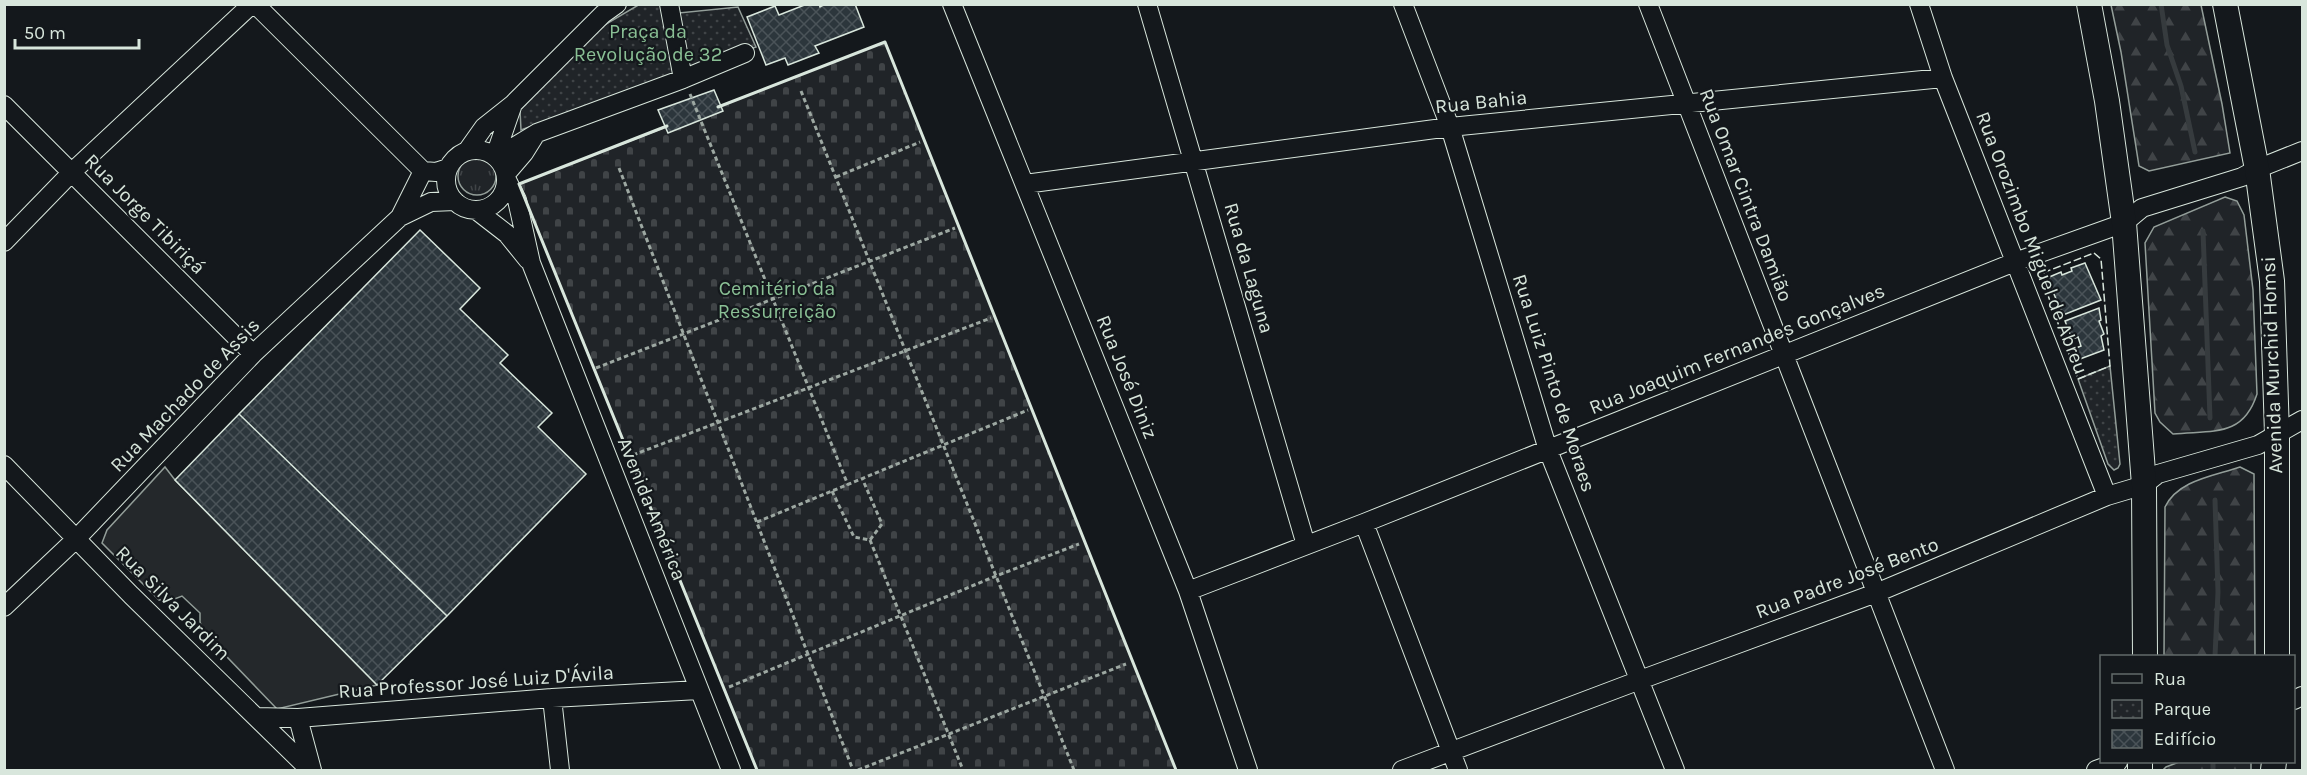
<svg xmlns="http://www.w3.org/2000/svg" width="2307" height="775" viewBox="0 0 2307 775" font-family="Karla,sans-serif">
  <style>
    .grass { fill: url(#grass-tufts); stroke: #939e99; stroke-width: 1.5 }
    .forest { fill: url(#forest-firs); stroke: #939e99; stroke-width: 1.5 }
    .cemetery { fill: url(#cemetery-stones); stroke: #939e99; stroke-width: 1.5 }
    .park { fill: url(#park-dots); stroke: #939e99; stroke-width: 1.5 }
    .parking { fill: #24282b; stroke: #939e99; stroke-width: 1.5 }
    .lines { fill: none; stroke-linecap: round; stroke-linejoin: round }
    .stream { stroke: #363b3e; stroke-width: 5 }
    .building { fill: url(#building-cross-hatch); stroke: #d8e6dc; stroke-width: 1.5 }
    .minor-casing { stroke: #d8e6dc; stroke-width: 20 }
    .major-casing { stroke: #d8e6dc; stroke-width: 26 }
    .path { stroke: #9da8a2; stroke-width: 3; stroke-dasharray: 4.5 3; stroke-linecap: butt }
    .minor { stroke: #14181c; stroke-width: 18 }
    .major { stroke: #14181c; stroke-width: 24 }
    .fence { stroke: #d8e6dc; stroke-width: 1.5; stroke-dasharray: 8 3; stroke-linecap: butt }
    .wall { stroke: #d8e6dc; stroke-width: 3 }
    .labels { text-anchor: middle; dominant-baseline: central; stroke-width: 4.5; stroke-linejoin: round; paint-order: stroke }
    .park-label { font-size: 20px; fill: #8ac095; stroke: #14181c }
    .street-label { font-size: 20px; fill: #d8e6dc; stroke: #14181c }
  </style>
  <defs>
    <pattern id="grass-tufts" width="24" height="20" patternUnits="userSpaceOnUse" patternTransform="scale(1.5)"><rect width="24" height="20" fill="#202428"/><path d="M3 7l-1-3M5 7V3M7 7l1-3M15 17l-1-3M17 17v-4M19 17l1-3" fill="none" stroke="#404447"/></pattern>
    <pattern id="forest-firs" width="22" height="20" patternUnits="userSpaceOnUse" patternTransform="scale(1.5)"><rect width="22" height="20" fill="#202428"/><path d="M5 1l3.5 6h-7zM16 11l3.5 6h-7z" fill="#404447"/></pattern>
    <pattern id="cemetery-stones" width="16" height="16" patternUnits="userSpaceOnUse" patternTransform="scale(1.5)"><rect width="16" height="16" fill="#202428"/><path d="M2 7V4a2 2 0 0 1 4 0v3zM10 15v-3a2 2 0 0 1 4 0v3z" fill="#404447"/></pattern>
    <pattern id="park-dots" width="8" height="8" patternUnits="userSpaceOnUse" patternTransform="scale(1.5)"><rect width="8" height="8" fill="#202428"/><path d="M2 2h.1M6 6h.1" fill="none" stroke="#404447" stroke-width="1.8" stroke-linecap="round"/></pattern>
    <pattern id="building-cross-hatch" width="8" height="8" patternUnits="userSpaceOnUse" patternTransform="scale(1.5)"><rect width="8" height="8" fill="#2c363c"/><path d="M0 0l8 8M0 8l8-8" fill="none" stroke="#4a5358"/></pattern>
  </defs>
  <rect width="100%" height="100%" fill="#14181c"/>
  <path class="grass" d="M458 176a19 19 0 1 1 38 0a19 19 0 1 1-38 0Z"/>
  <path class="forest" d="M2111,5H2201L2222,104L2230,153L2149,171L2139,166L2121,52Z
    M2225,197L2237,201L2244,215L2253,290L2257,394C2243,438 2212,430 2173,434L2160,422L2155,413L2145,243L2154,227Z
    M2240,467L2254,474L2255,656H2164L2165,507C2178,480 2214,476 2240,467Z
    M2179,762H2251V770H2163L2166,767Z"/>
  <path class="cemetery" d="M885,42L1176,770H757L519,184Z"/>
  <path class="park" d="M640,4L676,5L679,13L738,7L756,47L662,78L521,130L520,110L601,27Z
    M2110,366L2120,464L2118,468L2114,470L2108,464L2078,379Z"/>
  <path class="parking" d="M165,467L175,480L377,685L277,709L204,633L200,622V613L182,596L172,600H159L102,543L107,530Z"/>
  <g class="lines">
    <path class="stream" d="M2161,4L2167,45L2181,86L2195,152
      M2203,231L2210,418
      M2215,500L2218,592L2215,656
      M2213,762V770"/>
  </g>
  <path class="building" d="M807,4H819L820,7L825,4H855L864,27L815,46L819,53L788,65L785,58L766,65L747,17L775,6L779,15Z
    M714,90L723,111L668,133L658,110Z
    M420,230L480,288L460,309L508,355L500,363L552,413L538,427L586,474L447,616L239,414Z
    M2085,263L2101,300L2063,315L2047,278L2061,272L2062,275L2072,271L2071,268Z
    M2099,308L2101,320L2099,321L2104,334L2101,336L2104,350L2080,359L2076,348L2081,346L2078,337L2072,339L2065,321Z
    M239,414L447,616L377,685L175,480Z"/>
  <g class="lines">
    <defs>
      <path id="minor" d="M255,4L423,171L436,172L448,168
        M669,4L683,79
        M952,4L1188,591L1248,770
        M1147,4L1306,545
        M1403,4L1450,127L1548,450L1675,770
        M1648,4L1945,770
        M1919,4L1943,78L2107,496
        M4,105L253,354
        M446 180a30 30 0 1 1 60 0a30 30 0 1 1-60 0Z
        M467,151L484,127L513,104L603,14L617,4
        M495,156L513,104
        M497,157L537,133L683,79L745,53
        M506,174L524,153L534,137
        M507,180L517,200L531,263L731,770
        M1025,184L1450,127L1943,78
        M476,210L507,234L528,260
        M400,217L423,171
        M4,242L72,172L252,4
        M4,465L131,595L310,770
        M1364,523L1458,770
        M1188,591L1364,523L2015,262L2124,223L2142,208L2242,177L2257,169L2302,151
        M4,607L77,538L253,354L400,217L431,202L455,201
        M552,698L560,770
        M2294,700L2302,696
        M257,717L298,718L552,698L699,690
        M298,718L312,770
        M1402,770L1640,680L1876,593L2107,496L2144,485L2158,474L2258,445L2302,420
        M2096,770L2118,762"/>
      <path id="major" d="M2089,4L2107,101L2124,223L2144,485L2145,656
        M2225,4L2257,169L2272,281L2277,434V656
        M2140,770V762
        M2273,770L2274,762"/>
    </defs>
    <use href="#minor" class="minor-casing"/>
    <use href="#major" class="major-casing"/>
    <path class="path" d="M801,91L1074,770
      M690,94L848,485
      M619,168L853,770
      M836,177L920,142
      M596,368L955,228
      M633,455L991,318
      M832,491L854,537L870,540L882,524L862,478
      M757,522L1028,410
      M870,540L963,770
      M729,687L996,576L1079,544
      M858,770L1126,664"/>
    <use href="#minor" class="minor"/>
    <use href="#major" class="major"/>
    <path class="fence" d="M2094,253L2101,259L2110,366L2078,379L2041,276L2045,272Z"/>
    <path class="wall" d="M718,107L885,42L1176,770
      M667,126L519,184L757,770"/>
  </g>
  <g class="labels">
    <g class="park-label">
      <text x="648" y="31">Praça da<tspan x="648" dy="23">Revolução de 32</tspan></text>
      <text x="777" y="288">Cemitério da<tspan x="777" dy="23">Ressurreição</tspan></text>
    </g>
    <g class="street-label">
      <text transform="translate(1481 102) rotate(-6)">Rua Bahia</text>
      <text transform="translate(1746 195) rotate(69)">Rua Omar Cintra Damião</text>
      <text transform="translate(145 214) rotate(45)">Rua Jorge Tibiriçá</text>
      <text transform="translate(2032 243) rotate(69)">Rua Orozimbo Miguel de Abreu</text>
      <text transform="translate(1249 268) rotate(74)">Rua da Laguna</text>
      <text transform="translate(1737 349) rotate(-22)">Rua Joaquim Fernandes Gonçalves</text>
      <text transform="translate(2272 365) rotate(-92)">Avenida Murchid Homsi</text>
      <text transform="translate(1127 377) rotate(68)">Rua José Diniz</text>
      <text transform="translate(1554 383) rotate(72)">Rua Luiz Pinto de Moraes</text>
      <text transform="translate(185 395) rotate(-46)">Rua Machado de Assis</text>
      <text transform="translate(652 509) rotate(68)">Avenida América</text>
      <text transform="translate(1847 578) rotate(-21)">Rua Padre José Bento</text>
      <text transform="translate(173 603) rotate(45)">Rua Silva Jardim</text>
      <text transform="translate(476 682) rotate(-4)">Rua Professor José Luiz D'Ávila</text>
    </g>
  </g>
  <rect width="2307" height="775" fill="none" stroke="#d8e6dc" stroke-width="12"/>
  <rect x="2100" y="655" width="195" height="108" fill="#14181c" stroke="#626a69" stroke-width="1.5"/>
  <rect x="2112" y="674" width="30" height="9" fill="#14181c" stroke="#626a69" stroke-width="1.5"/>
  <text x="2154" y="685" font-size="18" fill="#d8e6dc">Rua</text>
  <rect x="2112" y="700" width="30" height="18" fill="url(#park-dots)" stroke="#626a69" stroke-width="1.5"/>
  <text x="2154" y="715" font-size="18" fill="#d8e6dc">Parque</text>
  <rect x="2112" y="730" width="30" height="18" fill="url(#building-cross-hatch)" stroke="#626a69" stroke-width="1.5"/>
  <text x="2154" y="745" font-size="18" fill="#d8e6dc">Edifício</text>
  <path d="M15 39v9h124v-9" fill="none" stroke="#d8e6dc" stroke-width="3"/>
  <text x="24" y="39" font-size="18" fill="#d8e6dc" stroke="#14181c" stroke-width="4.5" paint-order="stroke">50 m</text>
</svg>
